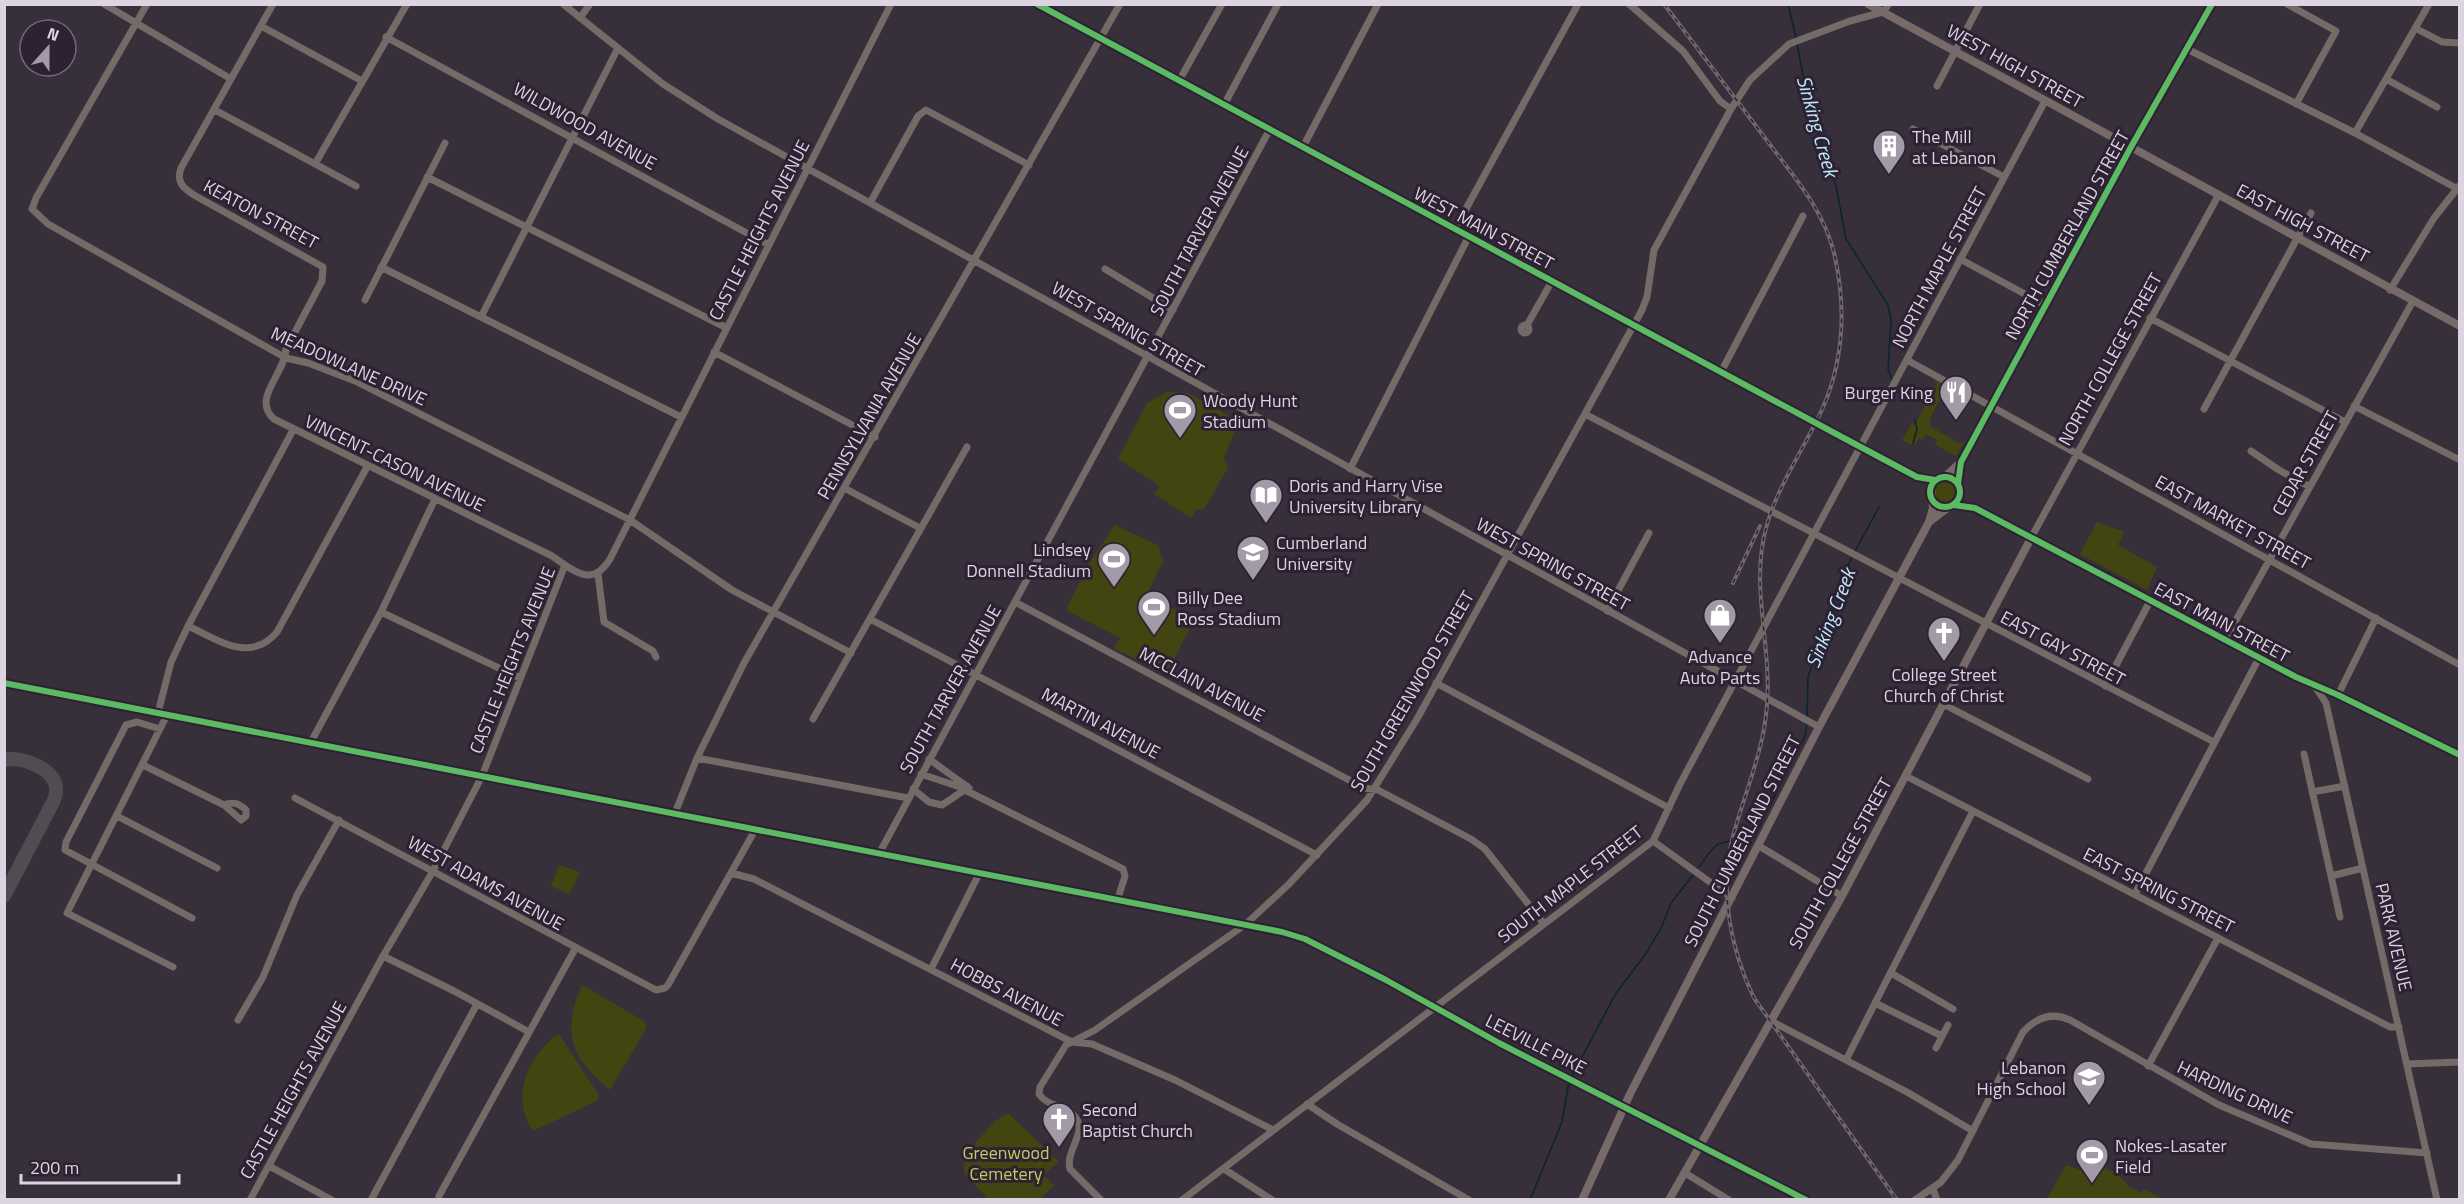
<svg xmlns="http://www.w3.org/2000/svg" width="2464" height="1204" viewBox="0 0 2464 1204" font-family="'Titillium Web',sans-serif">
  <style>
    .green { fill: #434511 }
    .lines { fill: none; stroke-linecap: round; stroke-linejoin: round }
    .stream { stroke: #092530; stroke-width: 1.5 }
    .taxiway { stroke: #534b52; stroke-width: 14 }
    .minor { stroke: #746a67; stroke-width: 7 }
    .major { stroke: #776a69; stroke-width: 8 }
    .rail-casing { stroke: #6f676b; stroke-width: 4 }
    .rail { stroke: #2d2134; stroke-width: 1.5; stroke-dasharray: 4.5; stroke-linecap: butt }
    .minor-bridge { stroke: #746a67; stroke-width: 7 }
    .cycleway-casing { stroke: #2d2134; stroke-width: 10 }
    .cycleway { stroke: #5cba63; stroke-width: 6 }
    .labels { text-anchor: middle; dominant-baseline: central; stroke-width: 6; stroke-linejoin: round; paint-order: stroke }
    .street-label { font-size: 18px; fill: #dcd4e1; stroke: #2d2134 }
    .poi-label { font-size: 18px; fill: #dcd4e1; stroke: #2d2134; text-anchor: start }
    .park-label { font-size: 18px; fill: #c4cb5d; stroke: #2d2134 }
    .water-label { font-size: 20px; font-style: italic; fill: #bdeafd; stroke: #2d2134 }
  </style>
  <rect width="100%" height="100%" fill="#372f3a"/>
  <path class="green" d="M1933,379L1950,388L1949,391L1944,390L1930,419V426L1937,430L1939,427L1940,432L1960,444L1966,439L1956,456L1935,445L1937,440L1926,434L1922,440L1919,438L1914,446L1902,440L1912,423L1914,426L1937,384Z
    M1167,392L1188,393L1239,421L1224,458L1228,468L1204,509L1196,510L1191,518L1154,494L1160,486L1118,459L1147,403Z
    M1935 492a10 10 0 1 1 20 0a10 10 0 1 1-20 0Z
    M2097,522L2124,532L2118,545L2157,567L2147,590L2080,554Z
    M1115,525L1159,546L1161,557L1164,559L1146,596L1140,600L1146,598L1165,603L1192,623L1166,675L1114,648L1120,638L1066,610L1090,562Z
    M559,865L580,872L570,894L551,886Z
    M582,985L644,1021L647,1027L610,1090C571,1057 561,1033 582,985Z
    M559,1034L599,1095L597,1101L533,1131C510,1097 527,1055 559,1034Z
    M1008,1113L1059,1162L1043,1175L1054,1185L1041,1199H988L964,1173L965,1154L995,1121Z
    M2066,1165L2087,1172L2105,1169L2115,1172L2130,1187L2142,1193L2144,1189L2162,1198L2047,1199Z"/>
  <g class="lines">
    <path class="stream" d="M1788,4L1796,38
      M1797,43L1808,103L1836,186L1846,239L1888,305L1891,320L1888,369L1892,379
      M1913,444L1917,429L1915,420
      M1854,553L1879,507
      M1807,718L1808,677L1840,583L1852,557
      M1698,868C1704,861 1710,850 1717,845C1729,838 1741,844 1755,835L1805,736L1807,723
      M1571,1078L1616,993L1645,955L1661,928L1671,903L1693,875
      M1530,1200L1562,1122L1569,1082"/>
    <path class="taxiway" d="M4,760C19,756 50,767 55,783C58,791 55,799 51,806L4,896"/>
    <path class="minor" d="M104,4L231,79
      M147,4L36,198L32,209L48,224L286,358L308,363L355,381L630,520L732,590L851,653
      M273,4L181,168C176,182 183,188 194,195L323,267L322,281L286,349C285,374 251,399 274,419L552,556C573,570 592,589 610,559L891,4
      M563,4L663,84L718,119L1819,727
      M1629,4L1683,51L1720,101L1731,109
      M2287,4L2336,31L2296,104
      M580,18L590,4
      M261,26L362,81
      M2415,28L2442,42L2460,43
      M386,37L767,244
      M2187,49L2355,133L2456,188
      M2386,79L2437,107
      M1179,81L1222,4
      M1937,86L1980,4
      M1224,105L1278,4
      M215,110L356,186
      M1913,129L2004,177
      M2355,133L2429,4
      M1303,147L1378,4
      M315,164L407,4
      M427,177L727,328
      M870,203L918,116L926,110L1029,165
      M1455,229L1578,4
      M1960,259L2045,305
      M381,267L681,417
      M1105,269L1173,310
      M2390,290L2434,218L2460,185
      M365,300L445,143
      M481,317L618,48
      M2150,318L2345,422
      M1521 329a4 4 0 1 1 8 0a4 4 0 1 1-8 0Z
      M1527,325L1552,281
      M714,352L875,437
      M1907,360L2460,665
      M1721,372L1803,216
      M2354,406L2460,460
      M2204,409L2311,213
      M1585,414L2214,742
      M2251,451L2279,470L2310,487
      M1350,469L1469,236
      M846,489L920,528
      M2031,538L2218,196
      M598,574L604,622L653,651L656,657
      M1015,602L1364,788L1378,790L1471,839L1485,849L1544,924
      M1607,611L1649,533
      M381,612L520,678
      M870,619L1317,855
      M188,626C219,640 250,664 277,632L367,467
      M2225,640L2413,301
      M4,683L1282,932L1305,939L1386,980L1499,1043L1806,1200
      M1436,683L1669,808
      M2314,685L2326,703L2437,1200
      M2105,686L2150,601
      M2338,695L2376,618
      M1943,704L2088,779
      M158,713L171,662L188,626L293,430
      M167,715L67,913L173,967
      M813,719L967,447
      M160,729L137,722L126,725L66,842L65,850L192,918
      M311,742L381,612L435,499
      M2304,754L2331,876L2363,868
      M697,758L908,798
      M929,759L969,788
      M143,765L224,805L241,820L246,816V810C240,804 232,801 224,805
      M921,774L960,787
      M1906,776L2390,1027H2399
      M913,789L929,802L942,805L963,791L967,786
      M967,791L1123,869L1125,876L1118,898
      M2312,792L2345,786
      M295,798L656,990L665,988L668,985L755,830
      M675,813L697,758L744,663L1120,4
      M117,816L217,868
      M1653,841L1732,898
      M1759,846L1842,896
      M880,852L1270,129
      M731,873L754,879L1062,1037L1072,1042L1092,1044L1175,1080L1273,1130
      M2331,876L2340,917
      M2135,894L2259,658
      M383,956L454,991L529,1032
      M931,969L980,872
      M1891,973L1953,1009
      M1875,1003L1942,1036
      M238,1020L263,977L297,895L339,820
      M1771,1021L1907,1092L1973,1131
      M1936,1048L1948,1025
      M1846,1060L1973,811
      M2407,1064L2460,1062
      M2148,1066L2218,938
      M1307,1104L1337,1124L1469,1200
      M269,1166L332,1200
      M1224,1169L1272,1200
      M1685,1173L1729,1200
      M1933,1189L1937,1200
      M439,1196L575,949
      M250,1200L383,956L433,871L482,776L565,565
      M371,1200L477,1004
      M1101,1200L1070,1169C1065,1151 1087,1133 1076,1118C1067,1105 1047,1107 1039,1094L1040,1087L1066,1045L1095,1030L1246,924L1289,884L1367,800L1417,719L1642,310L1647,297L1654,250L1731,109L1750,80L1789,44L1850,21L1883,12L1889,4
      M1182,1200L1653,841L1680,784C1801,556 1922,328 2045,101
      M1915,1200L1941,1182L1958,1160L2023,1032C2036,1018 2051,1011 2070,1020L2219,1105L2311,1144L2427,1153"/>
    <path class="major" d="M1037,4L1840,436L1917,477L1935,480
      M1868,4L2460,326
      M1945,477L1961,462L2131,147L2212,4
      M1954,505L1975,508L2296,677L2338,695L2460,755
      M1582,1200L1630,1094L1819,727L1929,522L1933,508L1931,486L1941,477L1952,478L1960,487L1958,500L1929,522
      M1669,1200L1842,896L2031,538"/>
    <defs>
      <path id="rail" d="M1664,4C1697,48 1730,91 1762,134C1789,171 1823,207 1834,253C1847,308 1844,365 1819,416C1801,453 1777,488 1766,528C1750,588 1772,645 1767,705C1764,750 1745,792 1733,836C1719,890 1730,948 1754,998L1897,1200
        M1733,583L1760,526"/>
    </defs>
    <use href="#rail" class="rail-casing"/>
    <use href="#rail" class="rail"/>
    <path class="minor-bridge" d="M960,787L967,791"/>
    <defs>
      <path id="cycleway" d="M1037,4L1840,436L1917,477L1935,480
        M1930 492a15 15 0 1 1 30 0a15 15 0 1 1-30 0Z
        M1958,484L1961,462L2131,147L2212,4
        M1954,505L1975,508L2296,677L2338,695L2460,755
        M4,683L1282,932L1305,939L1386,980L1499,1043L1806,1200"/>
    </defs>
    <use href="#cycleway" class="cycleway-casing"/>
    <use href="#cycleway" class="cycleway"/>
  </g>
  <defs>
    <symbol id="building-pin" viewBox="-11 -11 22 30"><path d="M0 17L-7.5 6A9.5 9.5 0 1 1 7.5 6Z" fill="#a29aa7" stroke="#2d2134"/><path d="M-4-6H4V6H1V3H-1V6H-4ZM-2.5-4.3h1.7v1.8h-1.7ZM.8-4.3h1.7v1.8H.8ZM-2.5-1h1.7V.8h-1.7ZM.8-1h1.7V.8H.8Z" fill="#fff"/></symbol>
    <symbol id="restaurant-pin" viewBox="-11 -11 22 30"><path d="M0 17L-7.5 6A9.5 9.5 0 1 1 7.5 6Z" fill="#a29aa7" stroke="#2d2134"/><path d="M-5-6h1v4h1v-4h1v4h1v-4h1v5L-1.5 .5V6h-2V.5L-5-1ZM5-6V6H3V1.5H1.5Q1.5-4 5-6Z" fill="#fff"/></symbol>
    <symbol id="stadium-pin" viewBox="-11 -11 22 30"><path d="M0 17L-7.5 6A9.5 9.5 0 1 1 7.5 6Z" fill="#a29aa7" stroke="#2d2134"/><path d="M0-5a6.5 5 0 1 0 0 10a6.5 5 0 1 0 0-10ZM-3.5-1.8h7v3.6h-7Z" fill="#fff"/></symbol>
    <symbol id="library-pin" viewBox="-11 -11 22 30"><path d="M0 17L-7.5 6A9.5 9.5 0 1 1 7.5 6Z" fill="#a29aa7" stroke="#2d2134"/><path d="M-6-4Q-3-5.5-.7-3.5V5Q-3 3-6 4ZM6-4Q3-5.5 .7-3.5V5Q3 3 6 4Z" fill="#fff"/></symbol>
    <symbol id="university-pin" viewBox="-11 -11 22 30"><path d="M0 17L-7.5 6A9.5 9.5 0 1 1 7.5 6Z" fill="#a29aa7" stroke="#2d2134"/><path d="M0-5L7-2L0 1L-7-2ZM-4 1L0 2.5L4 1V4Q0 6-4 4Z" fill="#fff"/></symbol>
    <symbol id="shop-pin" viewBox="-11 -11 22 30"><path d="M0 17L-7.5 6A9.5 9.5 0 1 1 7.5 6Z" fill="#a29aa7" stroke="#2d2134"/><path d="M-5-2.5h2.3a2.7 3.5 0 0 1 5.4 0H5L5.5 6h-11ZM-1.5-2.5h3a1.5 2.3 0 0 0-3 0Z" fill="#fff"/></symbol>
    <symbol id="church-pin" viewBox="-11 -11 22 30"><path d="M0 17L-7.5 6A9.5 9.5 0 1 1 7.5 6Z" fill="#a29aa7" stroke="#2d2134"/><path d="M-1.2-6h2.4v3.5h3.3v2.4h-3.3V6h-2.4V-.1h-3.3v-2.4h3.3Z" fill="#fff"/></symbol>
    <symbol id="school-pin" viewBox="-11 -11 22 30"><path d="M0 17L-7.5 6A9.5 9.5 0 1 1 7.5 6Z" fill="#a29aa7" stroke="#2d2134"/><path d="M0-5L7-2L0 1L-7-2ZM-4 1L0 2.5L4 1V4Q0 6-4 4Z" fill="#fff"/></symbol>
  </defs>
  <g fill-rule="evenodd">
    <use href="#building-pin" x="1870" y="127" width="38" height="52"/>
    <use href="#restaurant-pin" x="1937" y="373" width="38" height="52"/>
    <use href="#stadium-pin" x="1161" y="391" width="38" height="52"/>
    <use href="#library-pin" x="1247" y="476" width="38" height="52"/>
    <use href="#university-pin" x="1234" y="533" width="38" height="52"/>
    <use href="#stadium-pin" x="1095" y="540" width="38" height="52"/>
    <use href="#stadium-pin" x="1135" y="588" width="38" height="52"/>
    <use href="#shop-pin" x="1701" y="596" width="38" height="52"/>
    <use href="#church-pin" x="1925" y="614" width="38" height="52"/>
    <use href="#school-pin" x="2070" y="1058" width="38" height="52"/>
    <use href="#church-pin" x="1040" y="1100" width="38" height="52"/>
    <use href="#stadium-pin" x="2073" y="1136" width="38" height="52"/>
  </g>
  <g class="labels">
    <g class="street-label">
      <text transform="translate(2015 66) rotate(29)">WEST HIGH STREET</text>
      <text transform="translate(585 126) rotate(29)">WILDWOOD AVENUE</text>
      <text transform="translate(261 214) rotate(28)">KEATON STREET</text>
      <text transform="translate(2303 223) rotate(28)">EAST HIGH STREET</text>
      <text transform="translate(1484 228) rotate(28)">WEST MAIN STREET</text>
      <text transform="translate(759 230) rotate(-63)">CASTLE HEIGHTS AVENUE</text>
      <text transform="translate(1199 231) rotate(-62)">SOUTH TARVER AVENUE</text>
      <text transform="translate(2067 235) rotate(-61)">NORTH CUMBERLAND STREET</text>
      <text transform="translate(1939 267) rotate(-62)">NORTH MAPLE STREET</text>
      <text transform="translate(1128 329) rotate(30)">WEST SPRING STREET</text>
      <text transform="translate(2110 359) rotate(-61)">NORTH COLLEGE STREET</text>
      <text transform="translate(349 366) rotate(24)">MEADOWLANE DRIVE</text>
      <text transform="translate(869 416) rotate(-60)">PENNSYLVANIA AVENUE</text>
      <text transform="translate(395 463) rotate(26)">VINCENT-CASON AVENUE</text>
      <text transform="translate(2305 463) rotate(-61)">CEDAR STREET</text>
      <text transform="translate(2233 522) rotate(29)">EAST MARKET STREET</text>
      <text transform="translate(1553 564) rotate(29)">WEST SPRING STREET</text>
      <text transform="translate(2222 622) rotate(28)">EAST MAIN STREET</text>
      <text transform="translate(2063 648) rotate(28)">EAST GAY STREET</text>
      <text transform="translate(512 660) rotate(-68)">CASTLE HEIGHTS AVENUE</text>
      <text transform="translate(1202 684) rotate(28)">MCCLAIN AVENUE</text>
      <text transform="translate(950 689) rotate(-61)">SOUTH TARVER AVENUE</text>
      <text transform="translate(1412 691) rotate(-60)">SOUTH GREENWOOD STREET</text>
      <text transform="translate(1101 723) rotate(28)">MARTIN AVENUE</text>
      <text transform="translate(1742 841) rotate(-63)">SOUTH CUMBERLAND STREET</text>
      <text transform="translate(1840 863) rotate(-61)">SOUTH COLLEGE STREET</text>
      <text transform="translate(486 883) rotate(29)">WEST ADAMS AVENUE</text>
      <text transform="translate(1570 884) rotate(-38)">SOUTH MAPLE STREET</text>
      <text transform="translate(2159 890) rotate(27)">EAST SPRING STREET</text>
      <text transform="translate(2394 937) rotate(77)">PARK AVENUE</text>
      <text transform="translate(1007 992) rotate(28)">HOBBS AVENUE</text>
      <text transform="translate(1536 1044) rotate(27)">LEEVILLE PIKE</text>
      <text transform="translate(293 1090) rotate(-61)">CASTLE HEIGHTS AVENUE</text>
      <text transform="translate(2235 1092) rotate(25)">HARDING DRIVE</text>
    </g>
    <g class="poi-label">
      <text x="1912" y="136">The Mill<tspan x="1912" dy="21">at Lebanon</tspan></text>
      <text x="1933" y="392" text-anchor="end">Burger King</text>
      <text x="1203" y="400">Woody Hunt<tspan x="1203" dy="21">Stadium</tspan></text>
      <text x="1289" y="485">Doris and Harry Vise<tspan x="1289" dy="21">University Library</tspan></text>
      <text x="1276" y="542">Cumberland<tspan x="1276" dy="21">University</tspan></text>
      <text x="1091" y="549" text-anchor="end">Lindsey<tspan x="1091" dy="21">Donnell Stadium</tspan></text>
      <text x="1177" y="597">Billy Dee<tspan x="1177" dy="21">Ross Stadium</tspan></text>
      <text x="1720" y="656" text-anchor="middle">Advance<tspan x="1720" dy="21">Auto Parts</tspan></text>
      <text x="1944" y="674" text-anchor="middle">College Street<tspan x="1944" dy="21">Church of Christ</tspan></text>
      <text x="2066" y="1067" text-anchor="end">Lebanon<tspan x="2066" dy="21">High School</tspan></text>
      <text x="1082" y="1109">Second<tspan x="1082" dy="21">Baptist Church</tspan></text>
      <text x="2115" y="1145">Nokes-Lasater<tspan x="2115" dy="21">Field</tspan></text>
    </g>
    <g class="park-label">
      <text x="1006" y="1152">Greenwood<tspan x="1006" dy="21">Cemetery</tspan></text>
    </g>
    <g class="water-label">
      <text transform="translate(1818 126) rotate(74)">Sinking Creek</text>
      <text transform="translate(1830 618) rotate(-69)">Sinking Creek</text>
    </g>
  </g>
  <rect width="2464" height="1204" fill="none" stroke="#dcd4e1" stroke-width="12"/>
  <g transform="translate(48 48) rotate(21)"><circle r="28" fill="#2d2134" stroke="#736979" stroke-width="1.5"/>
  <path d="M0-4.5L10 22L0 15L-10 22Z" fill="#a29aa7"/>
  <text y="-9" font-size="16" font-weight="bold" text-anchor="middle" fill="#dcd4e1">N</text>
  </g>
  <path d="M21 1174v9h158v-9" fill="none" stroke="#dcd4e1" stroke-width="3"/>
  <text x="30" y="1174" font-size="18" fill="#dcd4e1" stroke="#2d2134" stroke-width="4.5" paint-order="stroke">200 m</text>
</svg>
